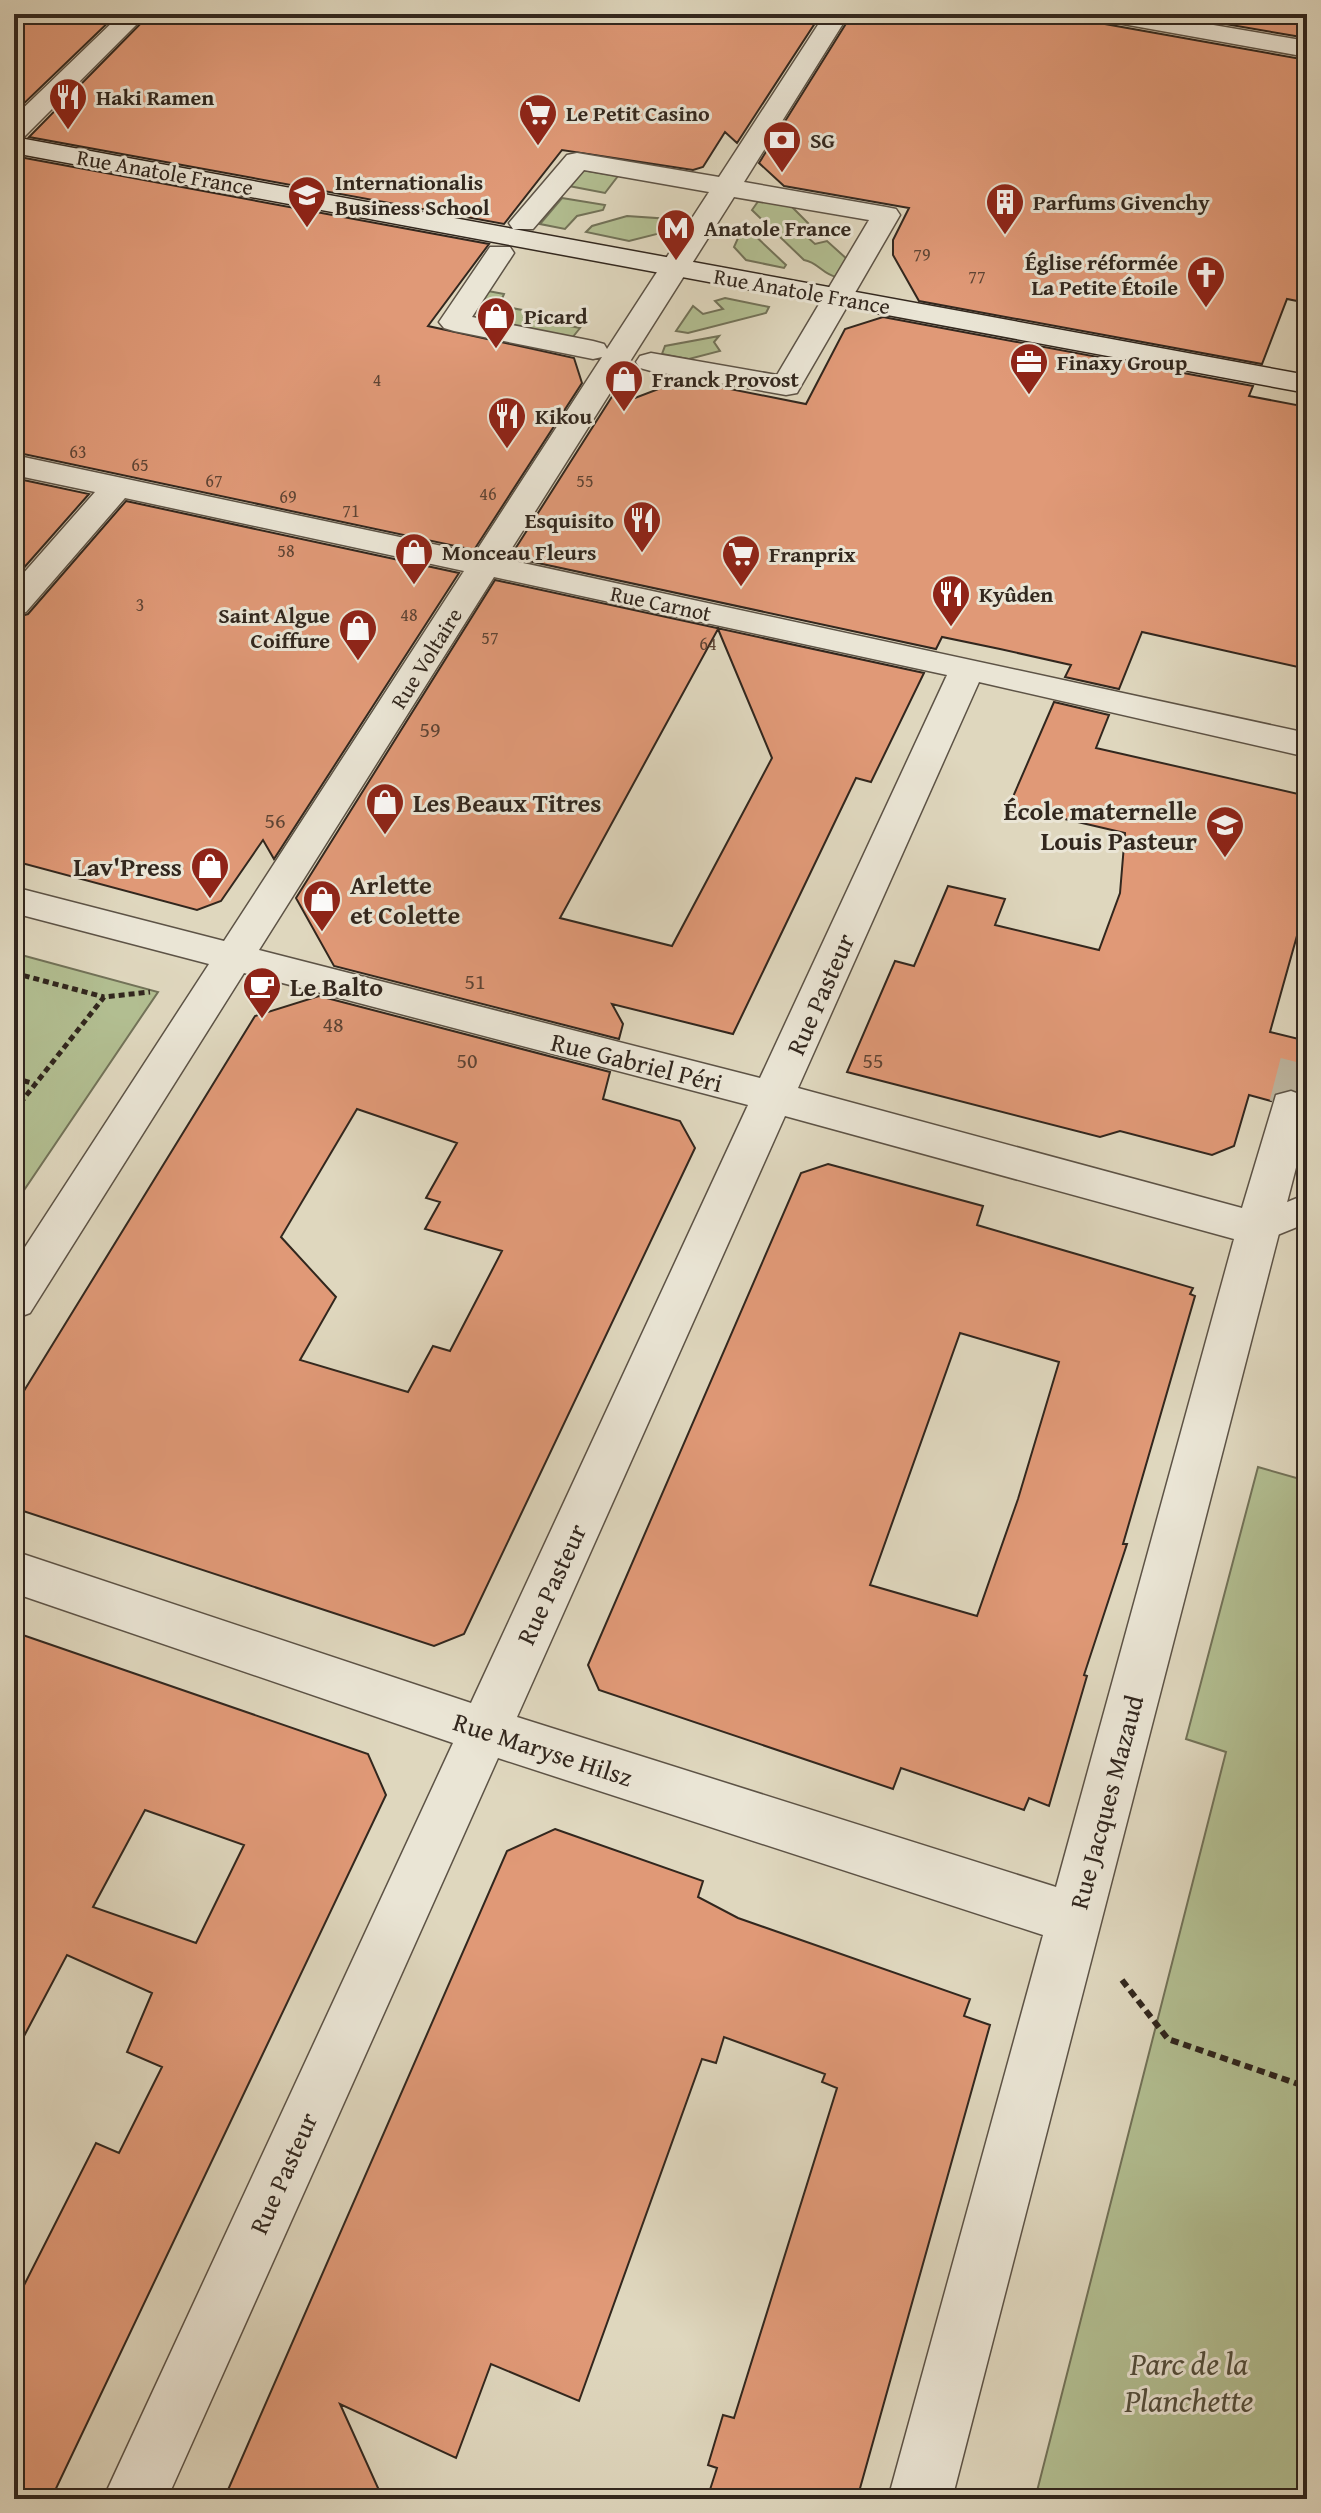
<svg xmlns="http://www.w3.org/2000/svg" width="1321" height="2513" viewBox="0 0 1321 2513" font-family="'Gentium Book Plus',serif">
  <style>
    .green { fill: #b2be91; stroke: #727258; stroke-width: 2 }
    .building { fill: #e09977; stroke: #32271e; stroke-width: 2; fill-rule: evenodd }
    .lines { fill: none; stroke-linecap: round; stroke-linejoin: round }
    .street-tunnel { stroke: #bcb49e; stroke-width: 44; stroke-dasharray: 44 22; stroke-linecap: butt }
    .lane-casing { stroke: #5d5346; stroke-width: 3 }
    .street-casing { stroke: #5d5346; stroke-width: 3 }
    .secondary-casing { stroke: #32271e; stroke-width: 3 }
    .path-far1 { stroke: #32271e; stroke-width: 5; stroke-dasharray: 6 4; stroke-linecap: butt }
    .path { stroke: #32271e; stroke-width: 6; stroke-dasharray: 8 5; stroke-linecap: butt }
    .lane { fill: #eae5d5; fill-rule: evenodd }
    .street { fill: #eae5d5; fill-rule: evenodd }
    .secondary { fill: #eae5d5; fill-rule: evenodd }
    .labels { text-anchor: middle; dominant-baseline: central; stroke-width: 6; stroke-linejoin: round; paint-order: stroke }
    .far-number-label { font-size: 18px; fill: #5e4434 }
    .far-poi-label { font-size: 22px; font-weight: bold; fill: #32271e; stroke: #eae5d5; text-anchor: start }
    .far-street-label { font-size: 22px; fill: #32271e; stroke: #eae5d5 }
    .number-label { font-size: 22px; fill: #5e4434 }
    .poi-label { font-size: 26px; font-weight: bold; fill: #32271e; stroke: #eae5d5; text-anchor: start }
    .street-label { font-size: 26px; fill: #32271e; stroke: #eae5d5 }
    .near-park-label { font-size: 32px; font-style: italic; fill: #524d3b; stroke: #eae5d5 }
  </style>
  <rect width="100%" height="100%" fill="#dfd7be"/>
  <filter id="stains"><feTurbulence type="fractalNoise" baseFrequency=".0025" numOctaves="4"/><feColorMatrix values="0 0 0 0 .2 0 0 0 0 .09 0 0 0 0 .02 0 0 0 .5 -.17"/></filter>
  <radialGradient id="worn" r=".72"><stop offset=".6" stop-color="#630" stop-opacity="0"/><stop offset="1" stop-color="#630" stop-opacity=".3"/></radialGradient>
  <path class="green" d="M582,170L618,176L605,193L569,186Z
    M562,198L605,205L603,210L577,216L565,229L540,224Z
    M759,200L791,206L808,223L796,227L815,244L827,241L848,260L837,277C823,275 818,262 804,260L752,210Z
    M627,216L670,219L661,233L629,241L586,232L592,226Z
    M742,229L749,230L786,265L784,268L746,260L734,247Z
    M488,291L504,294L501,301L506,307L528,311L524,317L580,328L572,338L502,326L482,304Z
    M725,298L769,307L766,313L688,333L676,331L693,306L703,314L723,309L715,301Z
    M719,336L714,342L720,351L689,359L662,354L665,346Z
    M14,953L158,992L14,1205Z
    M1258,1467L1307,1481V2499H1035L1226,1752L1186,1739Z"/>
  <path class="building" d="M14,14H117L14,113Z
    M150,14H821L737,143L725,132L703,167L693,170L562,150L504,224L29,137Z
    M852,14H1091L1105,24L1307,60V303L1287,299L1262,364L919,301L893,255V240L909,208L784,186L759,163Z
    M1167,14H1307V38Z
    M14,156L489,244L428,326L574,358L582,383L474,550L14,452Z
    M883,317L1253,386L1249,396L1307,407V669L1142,632L1119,689L1065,677L1071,665L1000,649L942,637L936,649L510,557L613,395L635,398L661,388L700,383L806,404L845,329Z
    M14,478L89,494L14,579Z
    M126,501L459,573L274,859L263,840L221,901L197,910L14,861V618L28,614Z
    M495,580L924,673L871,782L856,778L733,1034L612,1004L623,1024L619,1039L334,966L296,898ZM718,629L772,758L672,946L560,918Z
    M1054,702L1109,715L1096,748L1307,796V900L1270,1032L1307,1041V1094L1290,1088L1275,1092L1271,1101L1249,1095L1234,1146L1212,1155L1120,1131L1100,1137L847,1072L895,961L914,966L948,886L1005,899L995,925L1099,950L1120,893L1125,833L1009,806Z
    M319,996L610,1072L603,1099L680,1121L695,1148L464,1634L434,1646L14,1508V1407L255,1016ZM357,1109L457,1143L426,1198L440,1202L425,1229L502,1251L450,1351L433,1346L408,1392L300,1360L336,1297L281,1237Z
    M828,1164L983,1206L977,1225L1193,1288L1190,1294L1195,1296L1123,1544H1127L1084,1675L1087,1676L1049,1806L1029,1798L1024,1810L901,1768L893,1789L599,1690L588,1665L801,1173ZM960,1333L1059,1362L1018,1499L977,1616L870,1585Z
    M14,1632L368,1754L386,1795L51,2499H14V2305L96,2143L119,2153L162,2067L127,2052L152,1993L67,1955L14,2055ZM145,1810L244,1845L196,1943L93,1907Z
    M555,1829L703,1881L698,1897L738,1918L970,1999L964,2016L990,2025L857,2499H707L717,2468L708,2465L723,2415L734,2418L837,2088L822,2082L825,2074L724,2037L716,2063L702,2059L579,2401L491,2364L456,2458L340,2404L383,2499H224L507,1851Z"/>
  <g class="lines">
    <path class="street-tunnel" d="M1291,1106L1307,1044"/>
    <defs>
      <path id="lane" d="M1307,1194V1223L1258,1243L1245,1239L1240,1229L1245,1219Z"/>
      <path id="street" d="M121,14H147L23,138L14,140V117Z
        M825,14H849L744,182L886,207L896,209L900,215L801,386L797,393L786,395L651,371L640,368L636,362L640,356L651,353L777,375L869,220L734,197L505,559L1307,733V757L979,682L798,1088L1242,1208L1276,1095L1291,1091L1307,1097V1125L952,2499H888L1043,1935L498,1758L167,2499H103L453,1743L14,1593V1551L471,1703L748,1105L244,973L30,1313L14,1319V1264L209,964L14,913V887L224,941L464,571L125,498L26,612L14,615V584L95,492L14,475V455L475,553L602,357L593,359L454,331L444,328L439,322L490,247H510L514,253L472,317L593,341L604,344L607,349L709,192L584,170L533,229H513L509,223L567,155L577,153L719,177ZM494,577L947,675L760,1078L259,950ZM785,1116L1234,1239L1056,1887L517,1717Z
        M1094,14H1149L1307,41V57L1106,21Z"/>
      <path id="secondary" d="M14,137L1307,375V393L14,153Z"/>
    </defs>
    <use href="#lane" class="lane-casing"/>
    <use href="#street" class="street-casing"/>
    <use href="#secondary" class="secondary-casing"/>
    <path class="path-far1" d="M14,973L104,997
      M14,1078L35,1084
      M14,1111L104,997L150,992"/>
    <path class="path" d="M1122,1980L1168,2039L1307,2087"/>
    <use href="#lane" class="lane"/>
    <use href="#street" class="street"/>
    <use href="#secondary" class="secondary"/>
  </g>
  <defs>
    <symbol id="restaurant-pin" viewBox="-11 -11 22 30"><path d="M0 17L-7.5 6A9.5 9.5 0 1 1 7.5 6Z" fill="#8f2418" stroke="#eae5d5"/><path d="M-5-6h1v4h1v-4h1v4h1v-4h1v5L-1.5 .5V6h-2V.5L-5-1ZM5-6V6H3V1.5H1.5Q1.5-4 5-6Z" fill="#fff"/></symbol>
    <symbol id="supermarket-pin" viewBox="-11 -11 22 30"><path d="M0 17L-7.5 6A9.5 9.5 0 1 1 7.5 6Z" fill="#8f2418" stroke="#eae5d5"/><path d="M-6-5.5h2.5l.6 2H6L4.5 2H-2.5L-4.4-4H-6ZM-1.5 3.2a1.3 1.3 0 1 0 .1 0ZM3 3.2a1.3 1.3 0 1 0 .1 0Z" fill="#fff"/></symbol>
    <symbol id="bank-pin" viewBox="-11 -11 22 30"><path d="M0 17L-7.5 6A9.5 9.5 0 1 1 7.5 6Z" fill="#8f2418" stroke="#eae5d5"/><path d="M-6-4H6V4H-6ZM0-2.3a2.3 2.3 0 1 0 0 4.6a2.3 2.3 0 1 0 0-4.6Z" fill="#fff"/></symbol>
    <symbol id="university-pin" viewBox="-11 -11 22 30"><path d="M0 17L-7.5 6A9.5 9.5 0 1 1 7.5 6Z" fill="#8f2418" stroke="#eae5d5"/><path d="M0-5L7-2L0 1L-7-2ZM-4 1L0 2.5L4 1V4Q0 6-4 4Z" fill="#fff"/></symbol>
    <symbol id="building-pin" viewBox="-11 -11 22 30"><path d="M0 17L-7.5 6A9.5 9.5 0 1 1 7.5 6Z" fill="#8f2418" stroke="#eae5d5"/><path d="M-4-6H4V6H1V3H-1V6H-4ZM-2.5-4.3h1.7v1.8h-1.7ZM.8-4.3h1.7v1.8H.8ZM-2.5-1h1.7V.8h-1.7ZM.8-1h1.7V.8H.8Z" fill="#fff"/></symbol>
    <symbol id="metro-pin" viewBox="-11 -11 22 30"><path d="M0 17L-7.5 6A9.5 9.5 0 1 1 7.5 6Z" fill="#8f2418" stroke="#eae5d5"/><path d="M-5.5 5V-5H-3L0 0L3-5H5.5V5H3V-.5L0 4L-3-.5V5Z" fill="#fff"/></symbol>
    <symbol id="church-pin" viewBox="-11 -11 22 30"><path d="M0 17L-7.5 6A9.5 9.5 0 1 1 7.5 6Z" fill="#8f2418" stroke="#eae5d5"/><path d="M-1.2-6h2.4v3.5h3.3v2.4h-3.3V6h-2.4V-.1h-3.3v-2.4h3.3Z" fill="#fff"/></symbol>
    <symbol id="shop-pin" viewBox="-11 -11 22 30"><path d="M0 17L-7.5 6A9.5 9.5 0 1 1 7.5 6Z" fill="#8f2418" stroke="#eae5d5"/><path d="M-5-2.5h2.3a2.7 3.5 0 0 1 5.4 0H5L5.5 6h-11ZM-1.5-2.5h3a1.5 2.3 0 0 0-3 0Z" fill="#fff"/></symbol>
    <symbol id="office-pin" viewBox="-11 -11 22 30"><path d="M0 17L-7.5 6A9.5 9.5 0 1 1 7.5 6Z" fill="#8f2418" stroke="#eae5d5"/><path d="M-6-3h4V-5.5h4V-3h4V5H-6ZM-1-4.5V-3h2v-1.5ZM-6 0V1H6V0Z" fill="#fff"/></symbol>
    <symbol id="school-pin" viewBox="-11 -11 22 30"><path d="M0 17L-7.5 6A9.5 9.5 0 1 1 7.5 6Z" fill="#8f2418" stroke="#eae5d5"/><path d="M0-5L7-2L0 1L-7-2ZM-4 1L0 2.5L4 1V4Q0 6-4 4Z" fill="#fff"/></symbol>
    <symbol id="cafe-pin" viewBox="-11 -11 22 30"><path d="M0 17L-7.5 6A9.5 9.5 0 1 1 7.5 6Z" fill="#8f2418" stroke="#eae5d5"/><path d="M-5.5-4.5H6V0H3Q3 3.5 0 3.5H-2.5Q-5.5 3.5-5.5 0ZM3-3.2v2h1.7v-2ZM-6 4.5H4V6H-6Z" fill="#fff"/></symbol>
  </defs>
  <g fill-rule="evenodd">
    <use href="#restaurant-pin" x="46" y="75" width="44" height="60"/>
    <use href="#supermarket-pin" x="516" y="91" width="44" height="60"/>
    <use href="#bank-pin" x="760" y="118" width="44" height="60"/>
    <use href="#university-pin" x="285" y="173" width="44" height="60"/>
    <use href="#building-pin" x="983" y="180" width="44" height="60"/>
    <use href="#metro-pin" x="654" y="206" width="44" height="60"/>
    <use href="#church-pin" x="1184" y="253" width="44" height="60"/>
    <use href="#shop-pin" x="474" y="294" width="44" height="60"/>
    <use href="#office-pin" x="1007" y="340" width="44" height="60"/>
    <use href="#shop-pin" x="602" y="357" width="44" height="60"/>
    <use href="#restaurant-pin" x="485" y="394" width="44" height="60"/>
    <use href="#restaurant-pin" x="620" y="498" width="44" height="60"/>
    <use href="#shop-pin" x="392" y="530" width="44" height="60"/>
    <use href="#supermarket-pin" x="719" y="532" width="44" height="60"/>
    <use href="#restaurant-pin" x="929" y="572" width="44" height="60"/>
    <use href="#shop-pin" x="336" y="606" width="44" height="60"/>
    <use href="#shop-pin" x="363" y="780" width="44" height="60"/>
    <use href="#school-pin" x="1203" y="803" width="44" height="60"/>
    <use href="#shop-pin" x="188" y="844" width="44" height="60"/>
    <use href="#shop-pin" x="300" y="877" width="44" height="60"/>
    <use href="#cafe-pin" x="240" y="964" width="44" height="60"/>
  </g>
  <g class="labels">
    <g class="far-number-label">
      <text x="922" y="254">79</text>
      <text x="977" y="276">77</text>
      <text x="377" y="379">4</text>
      <text x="78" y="451">63</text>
      <text x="140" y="464">65</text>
      <text x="214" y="480">67</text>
      <text x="585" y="480">55</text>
      <text x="488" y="493">46</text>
      <text x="288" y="496">69</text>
      <text x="351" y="510">71</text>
      <text x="286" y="550">58</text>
      <text x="140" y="604">3</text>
      <text x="409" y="614">48</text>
      <text x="490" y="637">57</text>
      <text x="708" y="643">64</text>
    </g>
    <g class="far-poi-label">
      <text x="96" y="97">Haki Ramen</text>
      <text x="566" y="113">Le Petit Casino</text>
      <text x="810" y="140">SG</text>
      <text x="335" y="182">Internationalis<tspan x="335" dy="25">Business School</tspan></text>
      <text x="1033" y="202">Parfums Givenchy</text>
      <text x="704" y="228">Anatole France</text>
      <text x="1178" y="262" text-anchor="end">Église réformée<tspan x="1178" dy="25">La Petite Étoile</tspan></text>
      <text x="524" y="316">Picard</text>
      <text x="1057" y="362">Finaxy Group</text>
      <text x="652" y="379">Franck Provost</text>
      <text x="535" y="416">Kikou</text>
      <text x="614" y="520" text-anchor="end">Esquisito</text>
      <text x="442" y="552">Monceau Fleurs</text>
      <text x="769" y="554">Franprix</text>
      <text x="979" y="594">Kyûden</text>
      <text x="330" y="615" text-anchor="end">Saint Algue<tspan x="330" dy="25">Coiffure</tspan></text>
    </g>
    <g class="far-street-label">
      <text transform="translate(165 172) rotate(10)">Rue Anatole France</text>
      <text transform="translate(802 291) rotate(10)">Rue Anatole France</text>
      <text transform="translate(661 603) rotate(12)">Rue Carnot</text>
      <text transform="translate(426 658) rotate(-58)">Rue Voltaire</text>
    </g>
    <g class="number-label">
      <text x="430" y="729">59</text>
      <text x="275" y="820">56</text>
      <text x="475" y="981">51</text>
      <text x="333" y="1024">48</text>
      <text x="467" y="1060">50</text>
      <text x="873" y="1060">55</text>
    </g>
    <g class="poi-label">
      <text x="413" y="802">Les Beaux Titres</text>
      <text x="1197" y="810" text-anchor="end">École maternelle<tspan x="1197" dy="30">Louis Pasteur</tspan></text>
      <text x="182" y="866" text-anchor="end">Lav'Press</text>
      <text x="350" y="884">Arlette<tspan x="350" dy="30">et Colette</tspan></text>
      <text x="290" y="986">Le Balto</text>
    </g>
    <g class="street-label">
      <text transform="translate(820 994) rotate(-66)">Rue Pasteur</text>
      <text transform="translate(637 1062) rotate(14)">Rue Gabriel Péri</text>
      <text transform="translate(551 1584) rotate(-65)">Rue Pasteur</text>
      <text transform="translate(543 1749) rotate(18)">Rue Maryse Hilsz</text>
      <text transform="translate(1106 1802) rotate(-75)">Rue Jacques Mazaud</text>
      <text transform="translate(283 2173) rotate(-66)">Rue Pasteur</text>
    </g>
    <g class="near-park-label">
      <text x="1189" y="2363">Parc de la<tspan x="1189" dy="37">Planchette</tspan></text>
    </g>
  </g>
  <rect width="1321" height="2513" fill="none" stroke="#dfd7be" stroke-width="48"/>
  <rect x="16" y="16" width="1289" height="2481" fill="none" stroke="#32271e" stroke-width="4"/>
  <rect x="24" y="24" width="1273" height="2465" fill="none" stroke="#32271e" stroke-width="2"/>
  <rect width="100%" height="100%" filter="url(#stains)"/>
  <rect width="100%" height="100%" fill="url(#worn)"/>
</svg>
